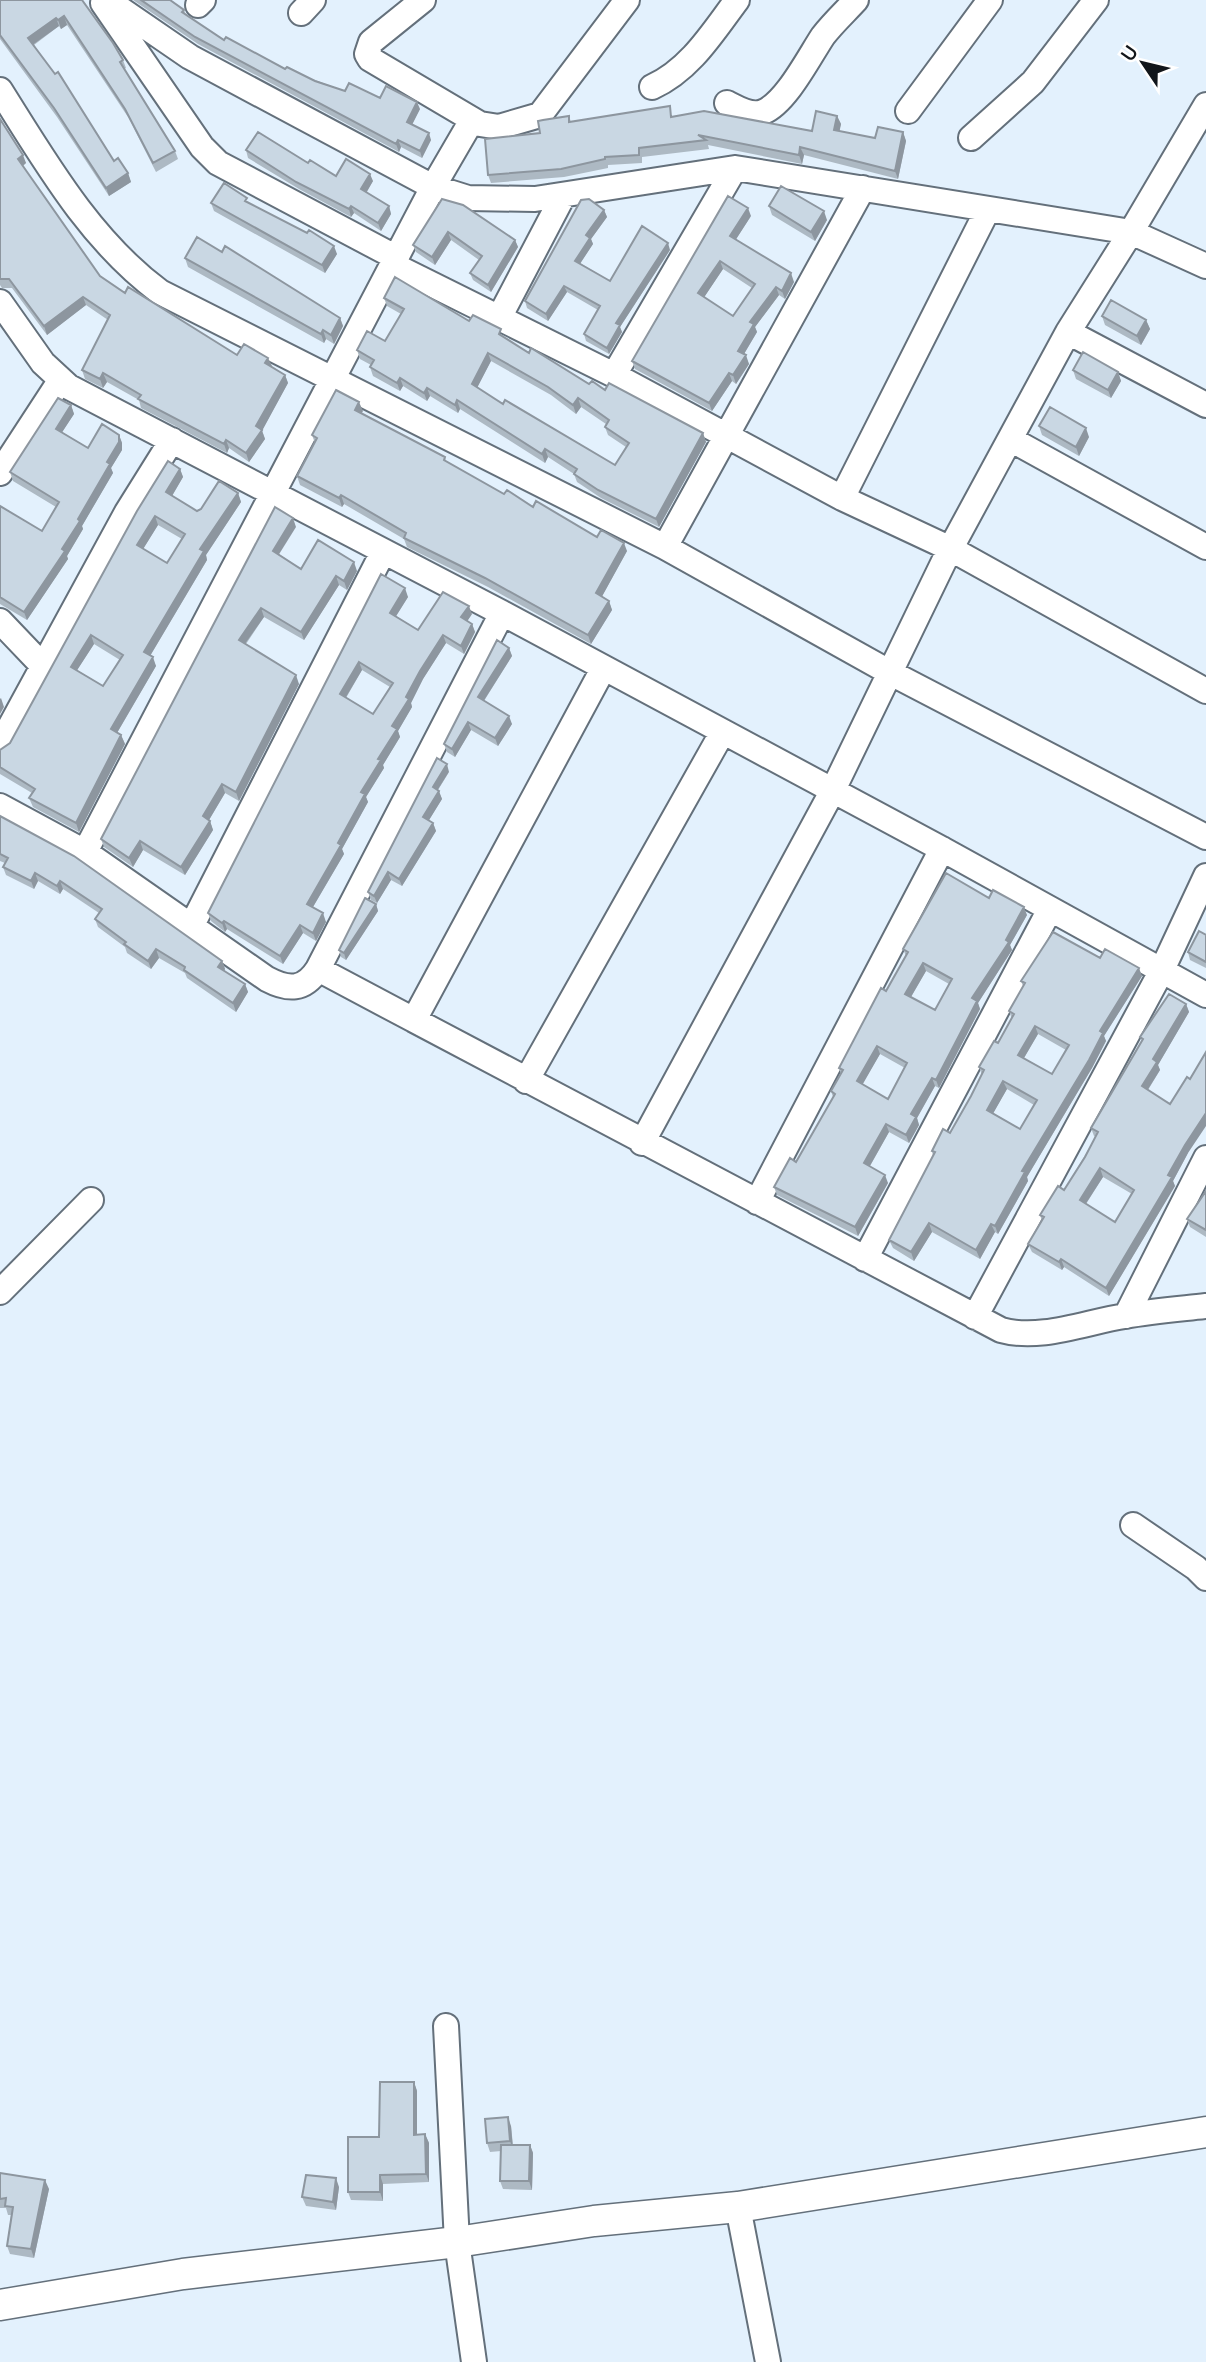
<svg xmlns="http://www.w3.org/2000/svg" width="1206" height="2362" viewBox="0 0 1206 2362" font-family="Manrope,sans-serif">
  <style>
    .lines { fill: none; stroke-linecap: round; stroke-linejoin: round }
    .minor-casing { stroke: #64707b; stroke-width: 28 }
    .tertiary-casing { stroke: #64707b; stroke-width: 33 }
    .minor { stroke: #fff; stroke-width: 24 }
    .tertiary { stroke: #fff; stroke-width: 30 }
    .wall { fill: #adb9c3; fill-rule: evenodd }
    .shaded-wall { fill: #8d969f }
    .building { fill: #c9d7e3; stroke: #8d969f; stroke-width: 2; fill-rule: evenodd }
  </style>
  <rect width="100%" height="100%" fill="#e3f1fd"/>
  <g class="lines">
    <defs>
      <path id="minor" d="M107,0L190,57L433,187L468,198L535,199L735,168L1131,232L1206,105
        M423,0L371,42L367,54L370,59L480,124L499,127L540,115L627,0
        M103,3L202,147L218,163L397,258
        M198,5L203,0
        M301,13L313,0
        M652,87C690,70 713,32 737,0
        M0,90C46,163 90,240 160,292L665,547L889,672L1206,837
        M727,103C737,108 751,117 763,112C786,103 809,57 823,36C833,23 845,12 856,0
        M908,111L990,0
        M971,138L1033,82L1096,0
        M393,265L614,375L842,498L951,549L1206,691
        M0,302L43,363L69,387L502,613L942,849L1206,995
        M499,318L563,196
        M1068,332L1206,405
        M614,375L735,168
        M1010,439L1206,547
        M0,473L60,381
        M842,498L988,209
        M665,547L863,188
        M0,621L42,665
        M0,745L127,512L172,440
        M0,806L85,852L267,979C288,990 304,991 318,969L502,613
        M85,852L433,187L472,120
        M192,925L383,552
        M318,969L414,1020L603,669
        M414,1020L1001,1330C1040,1341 1086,1322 1125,1316C1152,1311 1179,1309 1206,1306
        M526,1081L722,733
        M642,1143L833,790L946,557L1068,332L1131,232L1206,266
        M757,1202L942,849
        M865,1259L1050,909
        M0,1292L91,1200
        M1126,1316L1206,1158
        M975,1317L1162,970L1206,876
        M1133,1525L1196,1568L1206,1578
        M446,2026L457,2242L474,2362
        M738,2207L768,2362"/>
      <path id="tertiary" d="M0,2305L183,2274L457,2242L594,2221L738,2207L1206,2132"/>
    </defs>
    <use href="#minor" class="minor-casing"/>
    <use href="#tertiary" class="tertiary-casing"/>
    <use href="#minor" class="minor"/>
    <use href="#tertiary" class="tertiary"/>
  </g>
  <path class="wall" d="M0,0H82L123,60L126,68L124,69L175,151L178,159L156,172L128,117L67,25L61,29L59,26L34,45L114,161L128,173L131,182L109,196L57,117L0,39Z
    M133,0H170L184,10L186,15L224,40L285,69L345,91L380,98L420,109L412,124L431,140L422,158L401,147L399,152L198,44Z
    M569,116L571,122L673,116L812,131L837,116L841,124L839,131L875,138L903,132L906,141L898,179L804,155L802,164L708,145L709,149L642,157V163L608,165V168L564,177L491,183L488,175L540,133Z
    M0,119L26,163L23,166L100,276L125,293L237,355L272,366L285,375L288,383L262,430L265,439L249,462L229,448L227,453L141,408L139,400L107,382L103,388L85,379L82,370L108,320L86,305L47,335L12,288H2L0,285Z
    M246,150L308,163L336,176L373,181L366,192L389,206L391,214L381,231L354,213L351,217L299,189L248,158Z
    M442,199L515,240L518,247L491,292L473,280L470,273L479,260L451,240L435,265L416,252L413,245Z
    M211,203H248L307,233L337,254L325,273L214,211Z
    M769,206L827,220L815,241L772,215Z
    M604,210L607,217L591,239L593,244L580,263L610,281L670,250L620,327L622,332L609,354L586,341L584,334L598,310L567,292L548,321L527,308L525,301Z
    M751,216L736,239L794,282L785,299L779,295L755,327L757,332L744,354L749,364L736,384L732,381L712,411L635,369L632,361ZM723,269L752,288L733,316L704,297Z
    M185,258L340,318L343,326L334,344L326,339L324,343L188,267Z
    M384,298L469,321L504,338L529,353L589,384L605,390L703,433L706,442L659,527L601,498L577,482L574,474L548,457L545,463L460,409L458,413L430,396L427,401L403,386L400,391L373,376L370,367L371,365L360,359L357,350L385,341L401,314L387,306ZM491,361L551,395L576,414L581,407L606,424L605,427L608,435L626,447L615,465L503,404L477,387Z
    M1102,316L1146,320L1150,329L1141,345L1105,325Z
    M1073,370L1118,372L1121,381L1111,398L1076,379Z
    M71,405L74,414L62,432L88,448L119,435L122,443V450L111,468L113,473L82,526L83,529L67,556L68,559L27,620L0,604V506L42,531L56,507L13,481L10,472Z
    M363,411L361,413L445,457L446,461L504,494L627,551L602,596L609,601L612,610L591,644L488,587L407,547L404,539L344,504L342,507L300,485L297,476L315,443L312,435Z
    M1039,426L1089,437L1079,456L1042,435Z
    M180,469L183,477L172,496L197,511L238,493L241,502L206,555L207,560L150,656L156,666L117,733L121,735L125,744L79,832L33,807L29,798L32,793L0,774V750L10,743ZM158,525L182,539L167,563L143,549ZM94,644L120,660L103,686L77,670Z
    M296,527L279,554L301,569L357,571L347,590L339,585L304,640L264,617L246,644L299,684L239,801L225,793L209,820L210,821L213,830L185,875L143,850L133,867L104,847L101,839Z
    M381,574L408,597L396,616L418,630L472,614L467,621L472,624L475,632L464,654L446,643L423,679L411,703L412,707L398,731L400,737L383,765L384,768L366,797L368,802L342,849L344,854L313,907L326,922L316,941L303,933L283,964L227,929L225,932L211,921L208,913ZM362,670L390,687L373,714L346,698Z
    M509,648L512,656L484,701L512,724L498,746L471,730L455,757L447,752L444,744Z
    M449,772L438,790L442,799L429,820L433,823L436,831L402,886L391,880L377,903L371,900L368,892Z
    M0,816L222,961L225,969L224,971L245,984L248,992L236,1012L187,978L185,973L159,958L151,969L127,953L125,947L98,927L95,919L99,913L63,889L60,894L38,881L34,889L6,875L3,867L5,863L0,861Z
    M989,898L1027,915L1010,945L1012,950L978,1003L980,1009L939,1088L935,1086L917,1118L919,1125L909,1143L889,1132L870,1166L888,1183L858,1236L777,1195L774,1187L796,1162L833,1097L831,1091L841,1074L839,1068L886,991L906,956L903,949ZM926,971L949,984L935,1010L911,997ZM880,1054L905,1068L888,1099L862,1084Z
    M376,904L378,911L346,960L341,957L339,950Z
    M1206,935V968L1190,960L1188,952Z
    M1100,958L1142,976L1104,1036L1106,1041L1092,1068L1027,1177L1028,1181L998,1234L995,1232L980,1259L932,1232L914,1261L893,1248L889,1240L933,1156L932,1151L950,1133L971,1096L982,1075L979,1067L998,1043L1012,1019L1009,1011L1023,986L1021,981ZM1038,1034L1066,1050L1052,1074L1024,1058ZM1007,1089L1034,1105L1020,1129L993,1113Z
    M1186,1004L1189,1012L1158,1065L1160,1070L1148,1090L1188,1153L1173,1181L1175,1186L1109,1296L1064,1267L1062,1270L1032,1252L1028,1244L1042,1221L1040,1215L1064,1190L1096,1137L1094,1136L1091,1128L1142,1041L1140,1037ZM1103,1177L1132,1194L1115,1222L1086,1204Z
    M1206,1191V1237L1190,1227L1187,1219Z
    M414,2082L417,2091V2135L425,2134L429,2143V2182L383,2184V2201L351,2200L348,2192L379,2137Z
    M511,2126L513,2145H530L533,2153L532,2190L503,2189L500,2181L501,2151L490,2152L487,2143Z
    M0,2173L49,2189L34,2258L10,2254L7,2246L11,2215H8L6,2208H0Z
    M339,2187L336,2210L306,2206L302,2197Z"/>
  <path class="shaded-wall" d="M64,16L67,25L61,29L58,20Z
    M56,18L59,26L31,46L28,38Z
    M417,102L420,109L410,129L407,122Z
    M837,116L841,124L838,139L834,130Z
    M903,132L906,141L898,179L895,171Z
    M429,133L431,140L422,158L420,151Z
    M398,140L401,147L399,152L396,144Z
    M800,147L804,155L802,164L799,155Z
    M23,155L26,163L21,167L18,159Z
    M128,173L131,182L109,196L106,188Z
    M370,174L373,181L364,197L361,189Z
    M351,206L354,213L351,217L349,209Z
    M389,206L391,214L381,231L378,223Z
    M748,208L751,216L733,244L730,236Z
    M604,210L607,217L591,239L593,244L578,267L575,261L586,235Z
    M824,211L827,220L815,241L811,232Z
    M448,232L451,240L435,265L432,257Z
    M515,240L518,247L491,292L488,285Z
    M668,243L670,250L620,327L622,332L609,354L607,348L616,323Z
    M334,246L337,254L325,273L322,265Z
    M720,261L723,269L701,302L698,293Z
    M791,273L794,282L785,299L782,291Z
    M564,286L567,292L548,321L546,314Z
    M776,287L779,295L755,327L757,332L741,359L738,351L750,322Z
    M83,297L86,305L47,335L44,326Z
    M340,318L343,326L334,344L331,335Z
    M1146,320L1150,329L1141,345L1137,336Z
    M323,330L326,339L324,343L321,334Z
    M488,353L491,361L475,392L472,384Z
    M746,355L749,364L736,384L733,375Z
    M268,358L272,366L268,372L265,363Z
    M1118,372L1121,381L1111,398L1108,390Z
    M103,373L107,382L103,388L100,379Z
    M729,373L732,381L712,411L709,403Z
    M285,375L288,383L262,431L265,439L249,462L246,453L256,426Z
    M400,378L403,386L400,391L397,383Z
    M427,388L430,396L427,401L424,393Z
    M578,398L581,407L576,414L573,405Z
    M457,400L460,409L458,413L455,405Z
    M359,402L363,411L358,419L355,410Z
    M71,405L74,414L59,437L56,429Z
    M1086,428L1089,437L1079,456L1076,447Z
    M703,433L706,442L659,527L656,519Z
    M119,435L122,443V450L111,468L113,473L82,526L83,529L67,556L68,559L27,620L24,612L62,549L107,462Z
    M226,440L229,448L227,453L224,444Z
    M545,449L548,457L545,463L542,454Z
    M180,469L183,477L169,501L166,492Z
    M238,493L241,502L206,555L207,560L147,661L144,652L200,549Z
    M341,495L344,504L342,507L339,498Z
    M155,516L158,525L140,554L137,545Z
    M293,518L296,527L276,559L273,551Z
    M624,543L627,551L599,602L596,593Z
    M354,562L357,571L347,590L344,581Z
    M336,576L339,585L304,640L301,632Z
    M405,588L408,597L393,621L390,613Z
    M609,601L612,610L591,644L588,635Z
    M469,606L472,614L464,626L461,617Z
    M261,608L264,617L242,648L239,640Z
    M472,624L475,632L464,654L461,646Z
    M91,635L94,644L74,675L71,667Z
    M443,635L446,643L423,679L411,703L412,707L398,731L400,737L383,765L384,768L366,797L368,802L342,849L344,854L310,912L307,904L378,759L406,697L420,671Z
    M509,648L512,656L481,705L478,697Z
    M153,657L156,666L114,738L111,729Z
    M359,662L362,670L343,702L340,694Z
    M296,675L299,684L239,801L236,792Z
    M1,698L4,707L0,714V699Z
    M509,716L512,724L498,746L495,738Z
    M468,722L471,730L455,757L452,749Z
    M121,735L125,744L79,832L76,823Z
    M447,764L449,772L435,794L433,787Z
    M222,784L225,793L206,825L203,816Z
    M439,791L442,799L426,825L423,817Z
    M210,821L213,830L185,875L181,867Z
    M433,823L436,831L402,886L399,879Z
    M140,841L143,850L133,867L129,858Z
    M388,872L391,880L377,903L374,896Z
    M35,873L38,881L34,889L31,881Z
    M60,881L63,889L60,894L57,886Z
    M376,904L378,911L346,960L344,953Z
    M1024,907L1027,915L1010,945L1012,950L978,1003L980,1009L939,1088L936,1080L972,998Z
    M323,913L326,922L316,941L313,933Z
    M224,921L227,929L225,932L222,923Z
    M300,925L303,933L283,964L280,956Z
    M156,949L159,958L151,969L148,961Z
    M222,961L225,969L221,976L218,967Z
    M923,963L926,971L908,1002L905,994Z
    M1139,968L1142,976L1104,1036L1106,1041L1092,1068L1027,1177L1028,1181L998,1234L995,1226L1022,1171L1100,1031Z
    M245,984L248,992L236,1012L233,1003Z
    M1186,1004L1189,1012L1158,1065L1160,1070L1145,1094L1142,1086L1153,1059Z
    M1035,1026L1038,1034L1021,1063L1018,1055Z
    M877,1046L880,1054L860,1089L857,1081Z
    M932,1078L935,1086L917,1118L919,1125L909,1143L906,1135L911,1114Z
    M1003,1081L1007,1089L990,1119L987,1110Z
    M1206,1113V1126L1188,1153L1173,1181L1175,1186L1109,1296L1106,1288L1185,1145Z
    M886,1124L889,1132L867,1171L864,1163Z
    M1100,1168L1103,1177L1083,1208L1080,1200Z
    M885,1175L888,1183L858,1236L855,1227Z
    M929,1223L932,1232L914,1261L911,1252Z
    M991,1224L995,1232L980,1259L976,1250Z
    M1061,1259L1064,1267L1062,1270L1059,1262Z
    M414,2082L417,2091V2143L414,2135Z
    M508,2117L511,2126L513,2150L510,2141Z
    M425,2134L429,2143V2182L426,2174Z
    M530,2145L533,2153L532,2190L529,2181Z
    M380,2175L383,2184V2201L380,2192Z
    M336,2178L339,2187L336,2210L333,2202Z
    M45,2180L49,2189L34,2258L31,2249Z"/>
  <path class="building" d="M0,0H82L113,43L123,60L120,62L175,151L153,163L125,109L64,16L58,20L56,18L28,38L55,74L58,72L114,161L118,158L128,173L106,188L54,108L0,35Z
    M141,0H170L184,10L182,12L224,40L226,37L285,69L287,67L315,81L345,91L349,83L380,98L386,86L417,102L407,122L429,133L420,151L398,140L396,144L195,37Z
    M670,106L671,117L704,111L812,131L816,111L837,116L834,130L875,138L878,127L903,132L895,171L800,147L799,155L698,135L706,140L639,148V155L605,157V159L561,169L488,175L485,139L540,133L538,121L543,120L569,116V122Z
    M0,119L23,155L18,159L100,276L125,293L128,287L237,355L244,344L268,358L265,363L285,375L256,426L262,430L246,453L226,440L224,444L138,399L141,395L103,373L100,379L82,370L110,315L83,297L44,326L9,279H0Z
    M258,132L308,163L310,160L336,176L346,159L370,174L361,189L389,206L378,223L351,206L349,209L296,182L246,150Z
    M224,183L247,198L245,201L307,233L309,230L334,246L322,265L211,203Z
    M781,186L824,211L811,232L769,206Z
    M728,196L748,208L730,236L791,273L782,291L776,287L750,322L754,324L738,351L746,355L733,375L729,373L709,403L632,361ZM720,261L755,284L733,316L698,293Z
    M442,199L463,205L515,240L488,285L470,273L482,256L448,232L432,257L413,245Z
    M589,199L604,210L586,235L590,238L575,261L610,281L642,226L668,243L616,323L620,325L607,348L584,334L600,306L564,286L546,314L525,301L581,200Z
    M197,237L222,252L225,246L340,318L331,335L323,330L321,334L185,258Z
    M395,277L469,321L473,315L501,329L499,334L529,353L531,348L589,384L592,381L605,390L609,383L703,433L656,519L598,490L574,474L577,469L545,449L542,454L457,400L455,405L427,388L424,393L400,378L397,383L370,367L374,360L357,350L367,331L385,341L404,309L384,298ZM488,353L548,387L573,405L578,398L609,420L605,427L629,443L615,465L505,400L503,404L472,384Z
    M1111,300L1146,320L1137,336L1102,316Z
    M1083,352L1118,372L1108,390L1073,370Z
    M336,390L359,402L355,410L445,457L444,460L504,494L507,490L533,507L536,501L597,537L601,530L624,543L596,593L609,601L588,635L485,578L404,538L406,533L341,495L339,498L297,476L317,438L312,435Z
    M58,398L71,405L56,429L88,448L102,424L119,435V442L107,462L110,464L78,519L80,521L62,549L65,551L24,612L0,597V506L42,531L59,502L10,472Z
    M1050,407L1086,428L1076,447L1039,426Z
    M168,461L180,469L166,492L197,511L201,509L219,481L238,493L200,549L204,551L144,652L153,657L111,729L121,735L76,823L29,798L35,789L0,767V750L10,743L137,511ZM155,516L185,534L167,563L137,545ZM91,635L123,655L103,686L71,667Z
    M275,507L293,518L273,551L301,569L318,540L354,562L344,581L336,576L301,632L261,608L239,640L296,675L236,792L222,784L203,816L210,821L181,867L140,841L129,858L101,839Z
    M381,574L405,588L390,613L418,630L443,592L469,606L461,617L472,624L461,646L443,635L420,671L406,697L409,699L392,726L397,729L378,759L381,760L361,792L365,794L338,843L341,845L307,904L323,913L313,933L300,925L280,956L224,921L222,923L208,913ZM359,662L393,683L373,714L340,694Z
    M497,640L509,648L478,697L509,716L495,738L468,722L452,749L444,744Z
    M437,758L447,764L433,787L439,791L423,817L433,823L399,879L388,872L374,896L368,892Z
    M0,816L74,856L222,961L218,967L245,984L233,1003L184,970L185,967L156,949L148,961L124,944L126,942L95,919L102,909L60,881L57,886L35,873L31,881L3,867L8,858L0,854Z
    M946,873L989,898L993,890L1024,907L1006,940L1009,942L972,998L977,1001L936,1080L932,1078L911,1114L916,1117L906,1135L886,1124L864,1163L885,1175L855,1227L774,1187L790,1158L796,1162L835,1094L831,1091L843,1070L839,1068L881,988L886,991L908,952L903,949ZM923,963L952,979L935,1010L905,994ZM877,1046L907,1063L888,1099L857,1081Z
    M365,898L376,904L344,953L339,950Z
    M1199,931L1206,935V962L1188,952Z
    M1053,932L1100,958L1105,949L1139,968L1100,1031L1103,1033L1089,1060L1022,1171L1025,1172L995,1226L991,1224L976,1250L929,1223L911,1252L889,1240L935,1152L932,1151L943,1129L950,1133L971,1096L984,1070L979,1067L994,1041L998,1043L1014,1014L1009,1011L1025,983L1021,981ZM1035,1026L1069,1045L1052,1074L1018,1055ZM1003,1081L1037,1100L1020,1129L987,1110Z
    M1169,994L1186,1004L1153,1059L1157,1062L1142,1086L1170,1104L1187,1077L1190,1079L1206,1052V1113L1185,1145L1168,1175L1172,1177L1106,1288L1061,1259L1059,1262L1028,1244L1044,1217L1040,1215L1058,1186L1064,1190L1085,1157L1098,1132L1091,1128L1143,1039L1140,1037ZM1100,1168L1134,1190L1115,1222L1080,1200Z
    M1206,1191V1230L1187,1219Z
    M380,2082H414V2135L425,2134L426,2174L380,2175V2192H348V2137H379Z
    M508,2117L510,2141L487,2143L485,2119Z
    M501,2145H530L529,2181H500Z
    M0,2173L45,2180L31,2249L7,2246L13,2207L5,2206L6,2198L0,2199Z
    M306,2175L336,2178L333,2202L302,2197Z"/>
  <g transform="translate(1143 63) rotate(305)" stroke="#ffffff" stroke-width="5" paint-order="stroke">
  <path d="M0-5L12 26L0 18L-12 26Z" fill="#12161a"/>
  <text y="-10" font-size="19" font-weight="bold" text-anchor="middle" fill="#12161a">U</text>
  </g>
</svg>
